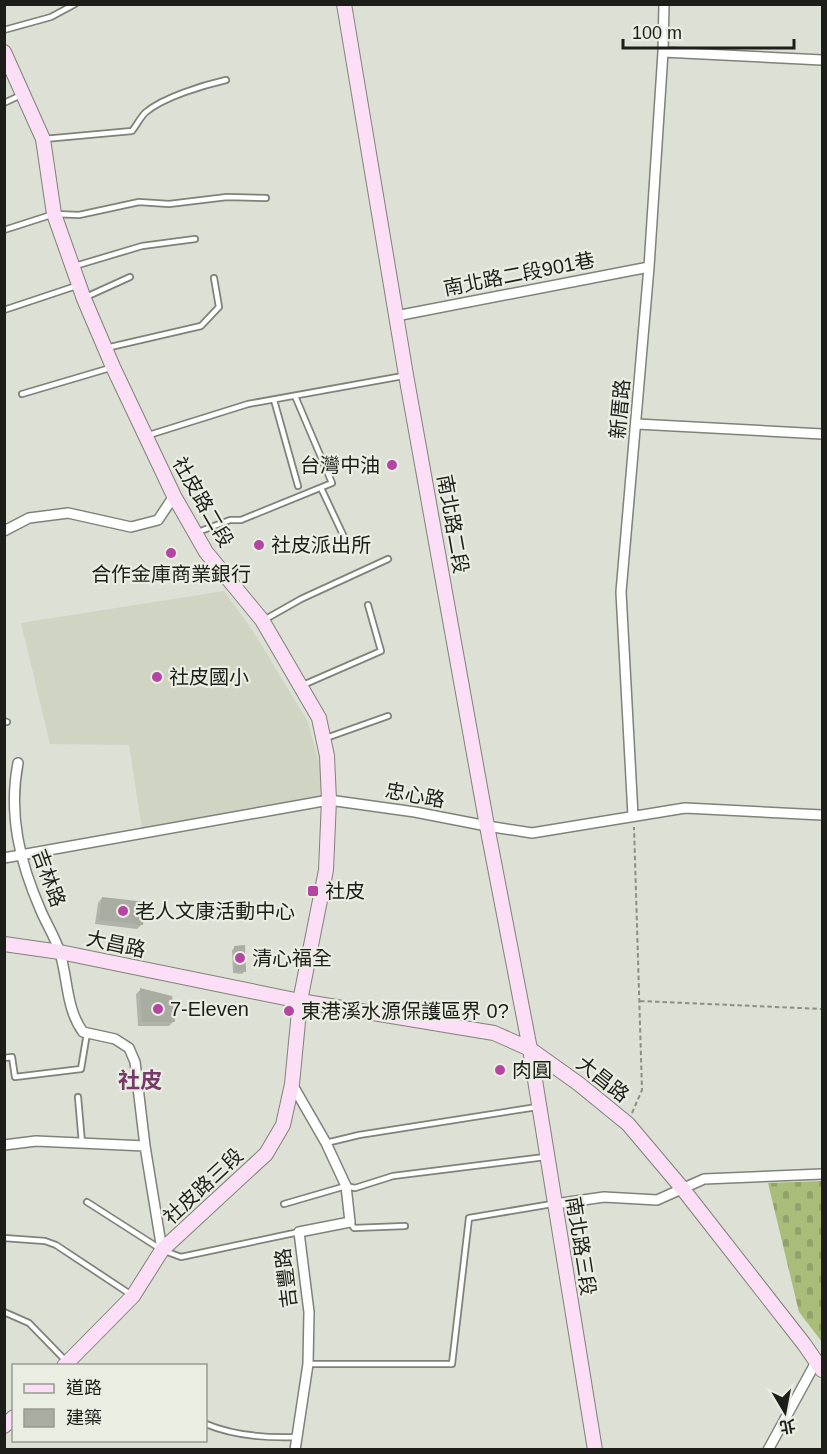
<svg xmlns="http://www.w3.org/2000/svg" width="827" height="1454" viewBox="0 0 827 1454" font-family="Arial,'Noto Sans TC',sans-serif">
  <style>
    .built { fill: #cfd5c2 }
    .cemetery { fill: url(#cemetery-stones) }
    .shadow { fill: #0003 }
    .building { fill: #a9aca1 }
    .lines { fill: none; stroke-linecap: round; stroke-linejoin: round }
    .lane-casing { stroke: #7f8278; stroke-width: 8 }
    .street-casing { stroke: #7f8278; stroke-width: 12 }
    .secondary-casing { stroke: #7f8278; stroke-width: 16 }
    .path { stroke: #8c8f87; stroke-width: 2; stroke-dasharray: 4.5 3; stroke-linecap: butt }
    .lane { stroke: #fff; stroke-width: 4.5 }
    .street { stroke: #fff; stroke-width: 9 }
    .secondary { stroke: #fcdff6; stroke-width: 14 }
    .poi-dot { fill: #b545a2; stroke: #eaede2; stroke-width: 2 }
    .labels { text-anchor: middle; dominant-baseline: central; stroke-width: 4.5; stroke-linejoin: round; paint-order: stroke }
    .street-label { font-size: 20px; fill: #1d1e1a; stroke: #eaede2 }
    .poi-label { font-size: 20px; fill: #1d1e1a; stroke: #eaede2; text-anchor: start }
    .quarter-label { font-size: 22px; font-weight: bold; fill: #743b68; stroke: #eaede2 }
  </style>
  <defs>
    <pattern id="cemetery-stones" width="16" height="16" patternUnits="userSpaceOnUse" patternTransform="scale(1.5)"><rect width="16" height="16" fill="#a9bc7a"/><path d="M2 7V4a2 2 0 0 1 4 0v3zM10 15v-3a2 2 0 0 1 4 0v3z" fill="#91a169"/></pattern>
  </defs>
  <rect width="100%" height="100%" fill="#dce0d5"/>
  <path class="built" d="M224,591L253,631L308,722L330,803L143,836L129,745L50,744L21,623Z"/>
  <path class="cemetery" d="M822,1181V1342L799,1312L768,1183Z"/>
  <path class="shadow" d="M102,898L142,924L137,929L95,924L98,903Z
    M235,947L244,972L242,974L233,973L232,950Z
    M141,989L173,1022L169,1026H138L136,994Z"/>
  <path class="building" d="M102,897L146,902L143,925L99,920Z
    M245,945L246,972L235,971L234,946Z
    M140,988L172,996L175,1022H142Z"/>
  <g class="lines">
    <defs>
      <path id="lane" d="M4,30L51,17L75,4
        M4,103L21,95
        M44,139L132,131C137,125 141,116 146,112C164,97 204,85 226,80
        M4,230L54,214L79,215L139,202L169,204L227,197L266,198
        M75,266L142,246L195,239
        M86,297L130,277
        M4,310L76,286
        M106,348L201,326L219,307L214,278
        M22,394L110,368
        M274,400L298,486
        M149,435L248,404L403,376
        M321,488L345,539
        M198,532L230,520H241L332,483L295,396
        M264,620L301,599L388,559
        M303,685L381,651L368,605
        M4,721L7,722
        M326,738L388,716
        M4,1058L12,1057L15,1077L81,1069L87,1033
        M78,1097L82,1143
        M326,1143L359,1135L537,1107
        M87,1202L162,1250L181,1257L299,1232
        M284,1204L346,1186L355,1188L393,1176L545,1157
        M350,1222L354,1228L405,1226
        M4,1238L45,1241L56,1245L130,1294
        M4,1312L29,1323L65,1360
        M308,1364H452L469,1218L552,1204
        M206,1424C234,1436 265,1438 296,1437"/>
      <path id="street" d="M663,52L822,60
        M396,316L649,267
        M637,424L822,434
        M4,531L29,518L68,513L131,527L158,520L174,496
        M18,763C8,815 20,863 41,911C47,925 56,939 60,953C68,979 66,1009 83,1032L115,1039L129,1048L135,1062L145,1146L162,1250
        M633,816L621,592L649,267L663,52L664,4
        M4,858L329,800L415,812L487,826L532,833L685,808L822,815
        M292,1084L326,1143L346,1186L350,1222L299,1232L309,1312L308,1364L295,1450
        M4,1145L36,1141L145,1146
        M555,1204L604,1197L657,1200L704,1179L822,1174
        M768,1450L816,1362"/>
      <path id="secondary" d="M344,4L406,375L487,826L530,1049L595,1450
        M4,52L43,139L54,214L84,299L113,367L174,496L206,552L262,620L319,718L327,756L329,800L326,870L300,1001L292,1084L283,1125L266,1154L162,1250L133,1296L64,1366
        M4,944L60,952L300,1001L494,1033L530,1049L579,1084L628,1124L682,1188L804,1344L822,1370
        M4,1426L14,1417"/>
    </defs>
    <use href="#lane" class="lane-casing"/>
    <use href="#street" class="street-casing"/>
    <use href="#secondary" class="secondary-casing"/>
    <path class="path" d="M640,1001L822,1009
      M632,1113L642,1090L634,827"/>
    <use href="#lane" class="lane"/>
    <use href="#street" class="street"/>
    <use href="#secondary" class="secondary"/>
  </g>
  <g class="poi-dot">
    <circle cx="392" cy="465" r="6"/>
    <circle cx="259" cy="545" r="6"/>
    <circle cx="171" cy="553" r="6"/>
    <circle cx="157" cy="677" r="6"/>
    <rect x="307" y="885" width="12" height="12" rx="3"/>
    <circle cx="123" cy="911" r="6"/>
    <circle cx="240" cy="958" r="6"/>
    <circle cx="158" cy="1009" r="6"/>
    <circle cx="289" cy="1011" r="6"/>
    <circle cx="500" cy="1070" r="6"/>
  </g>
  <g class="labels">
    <g class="street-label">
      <text transform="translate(519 274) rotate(-11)">南北路二段901巷</text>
      <text transform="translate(620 409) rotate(-85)">新厝路</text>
      <text transform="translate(203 502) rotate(60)">社皮路二段</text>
      <text transform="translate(453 524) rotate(80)">南北路二段</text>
      <text transform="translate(415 795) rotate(10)">忠心路</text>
      <text transform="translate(49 878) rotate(70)">吉林路</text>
      <text transform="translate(116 944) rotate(12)">大昌路</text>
      <text transform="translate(603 1079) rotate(38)">大昌路</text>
      <text transform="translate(203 1186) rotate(-43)">社皮路三段</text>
      <text transform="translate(581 1246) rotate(81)">南北路三段</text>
      <text transform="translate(286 1278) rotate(-97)">吉豐路</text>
    </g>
    <g class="poi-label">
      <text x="380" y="465" text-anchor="end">台灣中油</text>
      <text x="271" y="545">社皮派出所</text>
      <text x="171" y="574" text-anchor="middle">合作金庫商業銀行</text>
      <text x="169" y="677">社皮國小</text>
      <text x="325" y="891">社皮</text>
      <text x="135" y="911">老人文康活動中心</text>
      <text x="252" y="958">清心福全</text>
      <text x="170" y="1009">7-Eleven</text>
      <text x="301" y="1011">東港溪水源保護區界 0?</text>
      <text x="512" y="1070">肉圓</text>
    </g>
    <g class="quarter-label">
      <text x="140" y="1080">社皮</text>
    </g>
  </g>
  <rect width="827" height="1454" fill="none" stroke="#1d1e1a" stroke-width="12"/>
  <rect x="12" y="1364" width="195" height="78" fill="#eaede2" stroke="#989a92" stroke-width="1.5"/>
  <rect x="24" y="1384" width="30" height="9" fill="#fcdff6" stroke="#989a92" stroke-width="1.5"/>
  <text x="66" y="1394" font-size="18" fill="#1d1e1a">道路</text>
  <rect x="24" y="1409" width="30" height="18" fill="#a9aca1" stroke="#989a92" stroke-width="1.5"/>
  <text x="66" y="1424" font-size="18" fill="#1d1e1a">建築</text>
  <g transform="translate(785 1412) rotate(170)" stroke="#eaede2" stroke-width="4.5" paint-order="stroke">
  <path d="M0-4.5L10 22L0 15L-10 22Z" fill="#1d1e1a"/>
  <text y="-9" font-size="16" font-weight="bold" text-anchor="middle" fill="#1d1e1a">北</text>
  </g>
  <path d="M623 39v9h171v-9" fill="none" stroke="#1d1e1a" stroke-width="3"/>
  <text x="632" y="39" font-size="18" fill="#1d1e1a" stroke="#eaede2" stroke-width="4.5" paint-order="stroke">100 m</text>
</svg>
